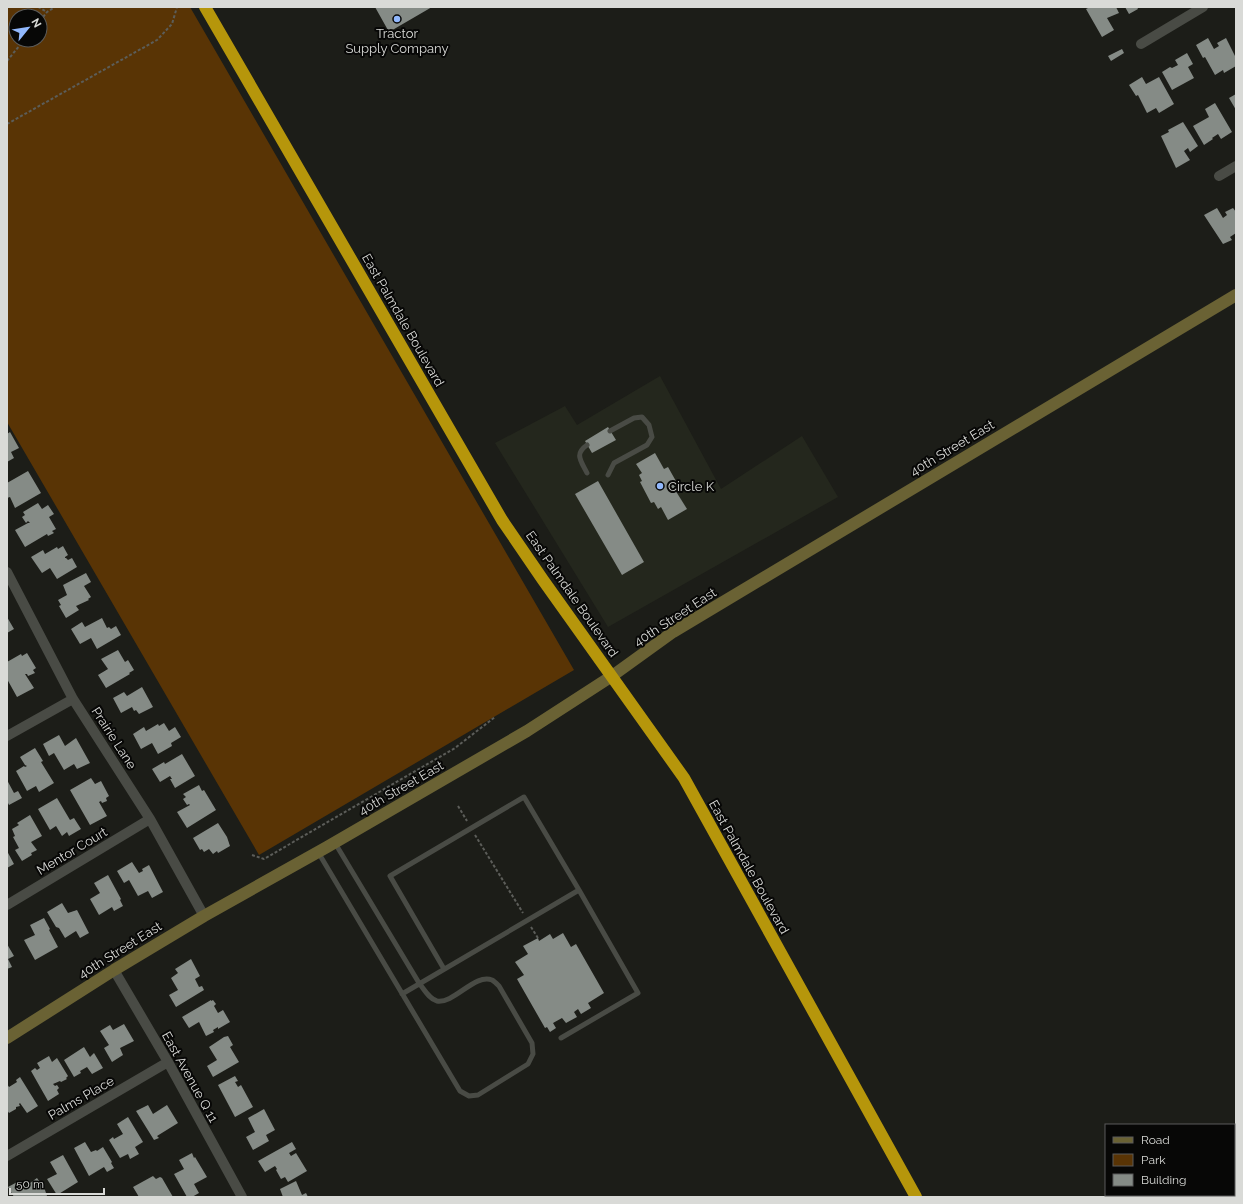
<svg xmlns="http://www.w3.org/2000/svg" width="1243" height="1204" viewBox="0 0 1243 1204" font-family="Raleway,sans-serif">
  <style>
    .built { fill: #24271d }
    .green { fill: #593405; fill-rule: evenodd }
    .building { fill: #858b86 }
    .lines { fill: none; stroke-linecap: round; stroke-linejoin: round }
    .path { stroke: #5c5d59; stroke-width: 2; stroke-dasharray: 3 2; stroke-linecap: butt }
    .lane { stroke: #494b45; stroke-width: 5 }
    .street { stroke: #494b45; stroke-width: 10 }
    .secondary { stroke: #6a6234; stroke-width: 12 }
    .highway { stroke: #b6960b; stroke-width: 12 }
    .poi-dot { fill: #91b8fd; stroke: #070706; stroke-width: 1.5 }
    .labels { text-anchor: middle; dominant-baseline: central; stroke-width: 4; stroke-linejoin: round; paint-order: stroke }
    .poi-label { font-size: 13px; fill: #d9dad7; stroke: #070706 }
    .street-label { font-size: 13px; fill: #d9dad7; stroke: #070706 }
  </style>
  <rect width="100%" height="100%" fill="#1c1d18"/>
  <path class="built" d="M660,376L721,489L802,436L838,497L608,627L495,443L565,406L577,425Z"/>
  <path class="green" d="M7,7H190L574,670L259,855L7,422ZM16,16H40V40H16Z"/>
  <path class="building" d="M375,7H432L389,32Z
    M1090,7H1116L1119,13L1107,18L1114,30L1102,37L1086,9Z
    M1125,7H1137L1138,9L1129,14Z
    M1208,38L1214,49L1219,46L1217,43L1226,38L1236,58V66L1224,73L1223,70L1215,75L1205,57L1203,58L1196,45Z
    M1122,49L1124,53L1111,61L1108,56Z
    M1187,53L1193,64L1188,67L1194,78L1172,90L1162,72L1170,67L1172,68L1178,65L1175,60Z
    M1142,77L1146,84L1159,77L1174,104L1159,113L1156,108L1147,113L1138,95L1136,96L1129,85Z
    M1236,94V110L1229,98Z
    M1215,103L1232,132L1221,139L1218,134L1212,138L1213,139L1204,145L1193,126L1209,117L1205,109Z
    M1183,122L1198,146L1190,152L1188,148L1184,151L1190,160L1176,168L1161,136L1169,132L1168,130Z
    M1217,208L1223,218L1227,215L1225,212L1233,208L1236,212V233L1230,237L1232,240L1223,244L1204,215Z
    M608,427L616,440L592,453L585,441Z
    M10,432L19,448L11,452L14,458L7,462V434Z
    M655,453L664,469L668,467L681,490L677,493L687,509L668,520L661,507L658,509L654,502L651,503L640,482L642,481L639,475L642,473L636,464Z
    M28,471L41,493L15,508L10,497L7,498V483Z
    M598,481L644,562L622,575L575,494Z
    M38,503L42,509L48,505L54,514L49,517L56,529L52,531L54,533L48,536L47,534L25,547L15,530L28,523H30L28,521L26,523L22,517L25,515L23,512Z
    M63,546L68,555L65,557V558H66L68,560L72,558L77,567L57,579L50,568L42,573L31,557L43,550L45,554L57,547L58,549Z
    M86,573L91,582L84,586L91,597L88,599L89,600L76,606L79,610L66,618L59,606L61,605L58,600L67,595L63,585Z
    M7,617L14,629L7,633Z
    M102,618L107,628L109,627L111,629L116,626L121,635L97,649L91,638L80,644L71,629L82,622L85,627Z
    M118,650L125,662L128,660L134,670L129,673L130,674L106,688L98,675L108,669L101,659Z
    M27,653L36,668L33,670L35,673L28,676L27,674H25L34,688L17,697L7,679V662L21,654L22,656Z
    M142,687L153,707L139,714L136,710L134,711L132,707L121,713L113,698L124,692L127,696Z
    M164,723L169,731L175,727L181,737L171,743L172,746L158,754L152,743L141,749L133,734L144,727L146,731L158,724L159,726Z
    M59,735L65,746L76,738L90,763L77,769L74,764L64,770L54,753L49,756L43,744Z
    M35,748L43,761L41,762L54,783L39,792L36,786L27,791L16,771L24,766L25,767L27,766L25,765L20,757Z
    M182,754L195,776L175,788L170,779H172L170,776L160,782L152,769L164,762L165,764Z
    M91,778L95,784L101,781L109,796L106,798L107,801L102,803L101,801L99,802L107,816L90,825L70,790Z
    M7,780L14,793L18,791L22,798L9,805L7,801Z
    M199,785L202,791L204,790L216,810L187,828L177,812L190,805L189,804L187,805L183,799L186,797L183,794Z
    M57,798L70,820L74,818L81,829L69,836L67,832L62,836L56,826L50,830L38,809Z
    M30,815L42,836L31,842L37,850L31,853L32,855L22,861L15,850L19,848L13,837L15,836L12,829L19,825L17,823Z
    M218,823L227,837L230,846L218,853L217,851L213,854L209,849L204,852L202,849L200,850L193,838Z
    M7,851L14,864L7,868Z
    M132,862L139,873L143,871L142,869L149,865L163,892L152,898L148,891L138,896L129,880L124,883L117,871Z
    M108,875L121,899L120,900L123,906L114,911L112,907L99,915L90,899L100,893L94,883Z
    M62,903L68,913L77,910L89,933L80,938L76,931L65,938L59,928L56,927L47,912Z
    M44,918L50,929L49,930L58,947L35,960L24,940L35,935L30,925Z
    M563,933L571,947L576,944L604,993L588,1003L591,1008L581,1014L578,1009L574,1012L577,1017L566,1023L562,1018L553,1023L556,1028L550,1032L547,1027L545,1028L517,979L524,975L515,962L528,954L523,946L538,938L539,941L550,934L553,939Z
    M7,944L14,956L8,959L12,967L7,969Z
    M191,959L200,976L195,979L199,987L202,986L204,990L176,1007L169,995L178,990L171,978L178,973L175,969Z
    M211,1000V1001L213,1000L216,1004L214,1006L218,1013L223,1010L230,1022L218,1029V1027L213,1030L214,1032L206,1036L199,1022L189,1028L182,1017Z
    M124,1024L134,1041L120,1048L123,1055L112,1062L104,1048L109,1045L100,1031L110,1025L113,1030Z
    M228,1036L233,1045L230,1047L239,1062L213,1077L207,1066L217,1060L209,1047L224,1037Z
    M84,1047L90,1057L94,1053L103,1068L92,1074L87,1067L80,1071L81,1073L74,1077L64,1060Z
    M49,1056L52,1062L57,1058L68,1076L66,1078L67,1079L61,1082L60,1081L53,1084L55,1086L57,1085L59,1088L57,1090L59,1094L48,1101L31,1071L35,1068L37,1070L40,1068L37,1063Z
    M235,1076L238,1081L235,1082L238,1087L241,1085L253,1107L235,1117L218,1085Z
    M20,1077L38,1106L27,1113L20,1103L19,1104L20,1106L16,1107V1109L9,1113L7,1110V1084L9,1087L17,1082L16,1080Z
    M148,1105L153,1114L167,1105L178,1123L157,1136L159,1138L154,1140L136,1111Z
    M264,1109L275,1130L266,1135L269,1141L253,1150L246,1137L255,1132L248,1118Z
    M128,1117L143,1142L135,1147L139,1154L130,1159L128,1154L120,1158L109,1140L113,1137L114,1139L123,1134L117,1124Z
    M85,1142L91,1152L96,1150L97,1151L103,1147L112,1162L111,1163L114,1168L107,1172L104,1167L89,1176L74,1148Z
    M292,1142L296,1149L289,1153L291,1156L296,1153L307,1171L288,1182L285,1177L281,1179L276,1170L277,1169L275,1166L265,1172L258,1161Z
    M192,1153L194,1158L195,1157L207,1177L194,1184L199,1193L192,1197H187L174,1174L184,1169L179,1160Z
    M63,1155L78,1182L57,1195L47,1179L57,1174L50,1162Z
    M153,1176L156,1179L160,1177L162,1178L173,1197H139L133,1187Z
    M37,1178L45,1190L47,1196L46,1197H14L8,1187L19,1181L25,1190L26,1186Z
    M296,1181L302,1195L306,1193L308,1197H283L280,1189Z"/>
  <g class="lines">
    <path class="path" d="M38,7L47,12
      M40,21L47,12L55,7
      M7,61L24,40
      M7,124L157,40L172,24L177,7
      M458,806L467,821
      M475,835L523,913
      M252,855L264,859L455,748L495,717
      M531,927L538,938"/>
    <path class="lane" d="M587,445C574,454 581,461 587,473
      M608,475L614,463L647,445L652,437L649,425L642,417L634,418L610,431
      M318,852L460,1091L469,1096L478,1095L528,1064L533,1054L532,1043L499,986C497,984 494,981 492,980C475,973 454,1004 437,1001C429,999 424,989 419,983L335,843
      M402,994L579,890L524,797L390,876L444,969
      M561,1038L638,993L579,890"/>
    <path class="street" d="M1141,44L1203,7
      M1219,176L1236,166
      M7,572L73,699L150,819L204,916
      M7,736L73,699
      M7,905L150,819
      M114,970L168,1062L242,1197
      M7,1156L168,1062"/>
    <path class="secondary" d="M7,1038L114,970L204,916L327,847L527,731L612,676L673,632L1236,295"/>
    <path class="highway" d="M205,7L502,520L543,580L684,778L916,1197"/>
  </g>
  <g class="poi-dot">
    <circle cx="397" cy="19" r="4"/>
    <circle cx="660" cy="486" r="4"/>
  </g>
  <g class="labels">
    <g class="poi-label">
      <text x="397" y="33">Tractor<tspan x="397" dy="15">Supply Company</tspan></text>
      <text x="668" y="486" text-anchor="start">Circle K</text>
    </g>
    <g class="street-label">
      <text transform="translate(403 320) rotate(60)">East Palmdale Boulevard</text>
      <text transform="translate(952 448) rotate(-31)">40th Street East</text>
      <text transform="translate(572 594) rotate(55)">East Palmdale Boulevard</text>
      <text transform="translate(675 617) rotate(-33)">40th Street East</text>
      <text transform="translate(114 738) rotate(57)">Prairie Lane</text>
      <text transform="translate(401 788) rotate(-30)">40th Street East</text>
      <text transform="translate(72 851) rotate(-31)">Mentor Court</text>
      <text transform="translate(749 867) rotate(61)">East Palmdale Boulevard</text>
      <text transform="translate(120 950) rotate(-32)">40th Street East</text>
      <text transform="translate(190 1077) rotate(61)">East Avenue Q 11</text>
      <text transform="translate(81 1098) rotate(-30)">Palms Place</text>
    </g>
  </g>
  <rect width="1243" height="1204" fill="none" stroke="#d9dad7" stroke-width="16"/>
  <rect x="1105" y="1124" width="130" height="72" fill="#070706" stroke="#5b5b5a"/>
  <rect x="1113" y="1137" width="20" height="6" fill="#6a6234" stroke="#5b5b5a"/>
  <text x="1141" y="1144" font-size="12" fill="#d9dad7">Road</text>
  <rect x="1113" y="1154" width="20" height="12" fill="#593405" stroke="#5b5b5a"/>
  <text x="1141" y="1164" font-size="12" fill="#d9dad7">Park</text>
  <rect x="1113" y="1174" width="20" height="12" fill="#858b86" stroke="#5b5b5a"/>
  <text x="1141" y="1184" font-size="12" fill="#d9dad7">Building</text>
  <g transform="translate(28 28) rotate(60)"><circle r="19" fill="#070706" stroke="#5b5b5a"/>
  <path d="M0-3L7 15L0 10L-7 15Z" fill="#91b8fd"/>
  <text y="-6" font-size="11" font-weight="bold" text-anchor="middle" fill="#d9dad7">N</text>
  </g>
  <path d="M10 1188v6h94v-6" fill="none" stroke="#d9dad7" stroke-width="2"/>
  <text x="16" y="1188" font-size="12" fill="#d9dad7" stroke="#070706" stroke-width="3" paint-order="stroke">50 m</text>
</svg>
